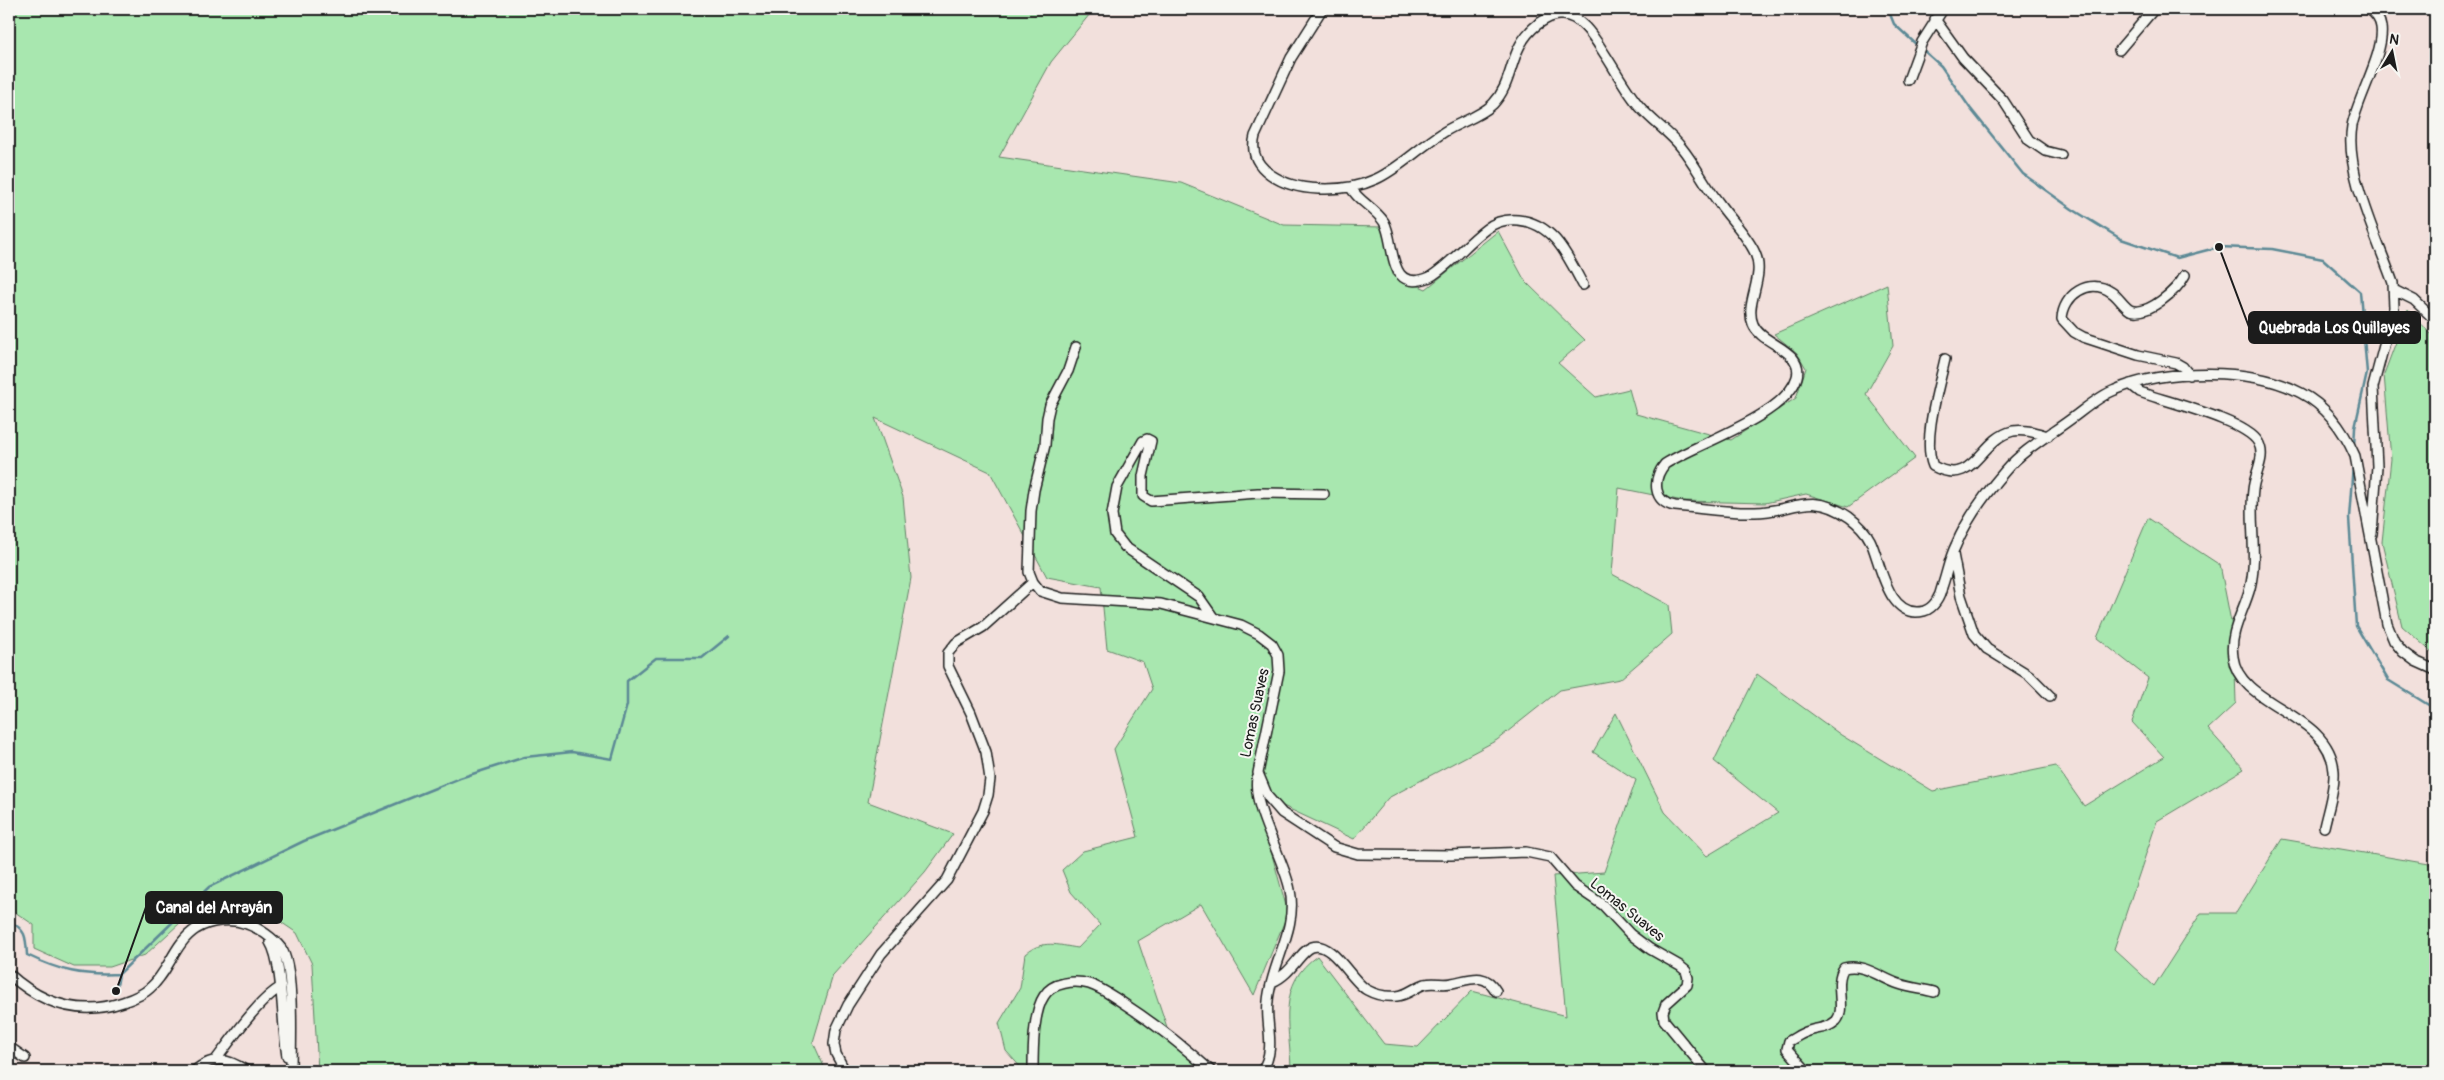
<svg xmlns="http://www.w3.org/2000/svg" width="2444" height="1080" viewBox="0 0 2444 1080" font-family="Pangolin,sans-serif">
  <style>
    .green { fill: #a8e7af; stroke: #628266 }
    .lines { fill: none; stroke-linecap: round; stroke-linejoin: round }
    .stream { stroke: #5b8995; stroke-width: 2.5 }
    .street-casing { stroke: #1c1c1c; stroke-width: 12 }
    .street { stroke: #f6f6f2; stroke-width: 9 }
    .labels { text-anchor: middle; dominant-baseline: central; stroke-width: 4; stroke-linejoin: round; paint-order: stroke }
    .street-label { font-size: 15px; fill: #1c1c1c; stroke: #f6f6f2 }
    .leader { fill: none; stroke: #1c1c1c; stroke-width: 2 }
    .callout-dot { fill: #1c1c1c; stroke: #f6f6f2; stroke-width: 2 }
    .callout { fill: #1c1c1c; stroke: #1c1c1c; stroke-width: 2 }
    .callout-label { font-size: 16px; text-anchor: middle; font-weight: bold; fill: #fff }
  </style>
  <rect width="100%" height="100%" fill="#f2e0dc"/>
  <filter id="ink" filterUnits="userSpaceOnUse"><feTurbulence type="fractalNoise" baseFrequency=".02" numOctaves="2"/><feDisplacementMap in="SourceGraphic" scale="10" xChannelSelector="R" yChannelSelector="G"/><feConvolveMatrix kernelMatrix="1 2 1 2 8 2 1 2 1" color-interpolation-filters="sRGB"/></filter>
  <g filter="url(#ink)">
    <path class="green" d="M9,9H1094L1051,62L999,157L1181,183L1284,225L1383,227L1393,275L1426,289L1498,231L1525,281L1585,340L1558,363L1596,397L1629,389L1636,414L1731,440L1796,398L1806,368L1797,353L1774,334L1887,284L1893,346L1866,394L1915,458L1848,507L1806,494L1765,503L1683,501L1619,488L1612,574L1669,605L1672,634L1620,679L1560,690L1497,740L1388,798L1354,839L1255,793L1288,913L1254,995L1201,904L1138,941L1171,1039L1211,1071H1024L1006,1051L999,1023L1020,988L1025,954C1043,939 1057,945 1078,948L1100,925L1071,892L1062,870L1083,851L1138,837L1114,749L1152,689L1143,662L1107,649L1101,587L1047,577L990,472L875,418L903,497L911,578L868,802L953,834L925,872L833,975L813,1042L826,1071H318L312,964L297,933L257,906L227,901L192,912L145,955L110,967H74L34,949V925L9,908Z
      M2408,310L2435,338V655L2402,626L2382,542L2391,459L2384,374Z
      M2148,518L2220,565L2234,637L2236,703L2208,729L2244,769L2157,821L2114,949L2154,986L2201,913H2236L2282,839L2435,865V1071H1286L1291,1067C1289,1024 1277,984 1317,956L1384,1044L1418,1047L1472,991L1566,1016L1553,876L1604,872L1636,780L1593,752L1616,713L1665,812L1707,856L1778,813L1714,761L1757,674L1841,735L1933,791L2056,766L2084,806L2164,757L2132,722L2148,678L2097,638Z"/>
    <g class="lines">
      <path class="stream" d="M1888,9L1894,24L1918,46
        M1922,49L1941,66L1970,108L2023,174L2072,209L2121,239L2177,258L2219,247L2272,249L2323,259L2360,292L2367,373L2355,427L2354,446
        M2353,464L2349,518L2356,626L2388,680L2435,709
        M9,921C26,930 26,936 27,955C60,971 82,976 119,974
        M119,974L209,887L304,841L460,778L525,757L572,752L612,759L627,705V681L656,658H702L729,636
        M116,991L119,974"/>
      <defs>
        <path id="street" d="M1322,9L1291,58L1255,136C1250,155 1259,168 1276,178C1291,187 1309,189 1326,189C1384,189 1399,161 1444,132C1459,122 1480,117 1493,104C1516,80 1507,48 1538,24C1545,19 1553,14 1562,15C1582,15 1596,41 1606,56C1617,73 1627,92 1640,107C1653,122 1669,132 1681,147C1695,164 1705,185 1719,203C1730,219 1747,235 1755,253C1766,277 1744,303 1753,324C1761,345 1804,349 1797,377C1786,416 1697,443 1665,464C1652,479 1653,503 1675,506C1702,508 1729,513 1755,512C1793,512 1810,490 1849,517C1857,523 1865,530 1870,540C1880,559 1887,621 1924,611C1934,608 1940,597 1942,587C1947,573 1949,559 1956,545C1967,519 1986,493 2005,471C2023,450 2048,436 2071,419C2085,409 2099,396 2115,390C2165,368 2253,367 2301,393C2326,406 2344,431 2355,456L2387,624L2394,641L2403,652L2415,661L2435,670
          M2369,9C2376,14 2380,19 2381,27C2385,52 2357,99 2352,126C2344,171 2378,240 2393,283L2394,308L2373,387L2377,466L2372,534
          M1935,19L1963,58L2003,100L2029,140L2045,151L2061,155
          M2119,50L2154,9
          M1908,80L1922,42L1943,9
          M1351,188C1359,202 1375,208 1384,222C1396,243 1386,295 1430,277C1451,264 1466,244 1486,229C1495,222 1507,219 1518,220C1554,223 1568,257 1583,285
          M2185,275C2178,289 2148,317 2130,310C2123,306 2118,296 2111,292C2089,277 2063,295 2062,319L2074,332L2083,337L2138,355L2176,363L2183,367L2189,375
          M2394,290L2414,300L2435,320
          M1076,347L1068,371L1050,405L1047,418L1045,445L1034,490L1031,511L1029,572L1033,582L1040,591L1062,598L1161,604L1241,625L1259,634L1272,644L1278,655L1279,671L1258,773L1268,797L1282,813L1334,847L1358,854L1451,855L1526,852L1550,857L1575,886L1603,905L1630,934L1650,949L1680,966L1686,971L1688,978L1687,985L1666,1004L1663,1012L1664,1020L1706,1071
          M1945,359C1939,387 1922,440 1933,466C1975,489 1979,439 2013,431C2025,429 2037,433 2048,436
          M2130,384L2140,392C2166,402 2245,420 2258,442C2267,457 2254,474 2253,490C2249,522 2258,556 2250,588C2244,611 2229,632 2233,657C2239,707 2330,712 2334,771C2335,789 2328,809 2324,827
          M1953,554L1961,596L1974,634L1987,649L2029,675L2050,696
          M1213,617L1199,597L1125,547L1115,534L1112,514L1117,487L1143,441L1147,439L1151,441L1143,476V496L1151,501L1258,493L1324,494
          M1257,778C1252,809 1284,858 1290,890C1298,929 1271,964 1268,1001C1265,1026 1277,1047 1262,1071
          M270,942C283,962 282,1028 287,1056
          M9,974C42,1004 79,1017 123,1002C132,999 143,995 150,988C169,972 174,943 196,929C211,920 231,918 247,924C259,928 273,938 281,948C295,967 291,1045 291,1071
          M1272,982C1292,974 1300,951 1312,947C1332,940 1352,982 1367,990C1376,995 1387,997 1397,996C1408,995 1415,987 1425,984C1434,982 1444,985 1452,983C1469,980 1485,971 1496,991
          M9,1047L25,1058
          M215,1061C231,1040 259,999 281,987
          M194,1071C215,1055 227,1058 247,1071
          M845,1071L836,1054L834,1044L836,1030L848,1005L881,954L947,880L983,811L988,795L990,779L986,752L971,713L948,666V653L956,643L983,627L1033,582
          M1033,1071C1033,1051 1033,1012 1044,996C1052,982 1075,980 1089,984C1102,988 1112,996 1123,1003C1154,1023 1183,1046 1211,1071
          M1807,1071L1787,1049L1789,1041C1795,1038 1800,1034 1806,1032C1817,1027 1826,1030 1836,1021C1847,1010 1833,983 1844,968C1865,963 1880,978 1899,984C1911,988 1923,989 1934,992"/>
      </defs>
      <use href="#street" class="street-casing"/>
      <use href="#street" class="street"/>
    </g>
  </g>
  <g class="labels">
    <g class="street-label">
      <text transform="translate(1255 713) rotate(-78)">Lomas Suaves</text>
      <text transform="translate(1627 910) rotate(39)">Lomas Suaves</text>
    </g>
  </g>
  <path class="leader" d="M2219 247L2249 327M116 991L146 907"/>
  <g class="callout-dot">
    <circle cx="2219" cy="247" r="5"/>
    <circle cx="116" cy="991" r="5"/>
  </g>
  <g class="callout">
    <rect x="2249" y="312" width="171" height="31" rx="5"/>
    <rect x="146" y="892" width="136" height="31" rx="5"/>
  </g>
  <g class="callout-label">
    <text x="2334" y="333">Quebrada Los Quillayes</text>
    <text x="214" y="913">Canal del Arrayán</text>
  </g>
  <rect width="2444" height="1080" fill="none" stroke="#f6f6f2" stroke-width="30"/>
  <rect x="15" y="15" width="2414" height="1050" fill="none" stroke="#1c1c1c" stroke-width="2" filter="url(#ink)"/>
  <g transform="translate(2392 52) rotate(10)" stroke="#f6f6f2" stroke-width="4" paint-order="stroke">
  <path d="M0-4L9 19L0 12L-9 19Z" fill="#1c1c1c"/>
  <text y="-8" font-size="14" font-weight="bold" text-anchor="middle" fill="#1c1c1c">N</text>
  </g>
</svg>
